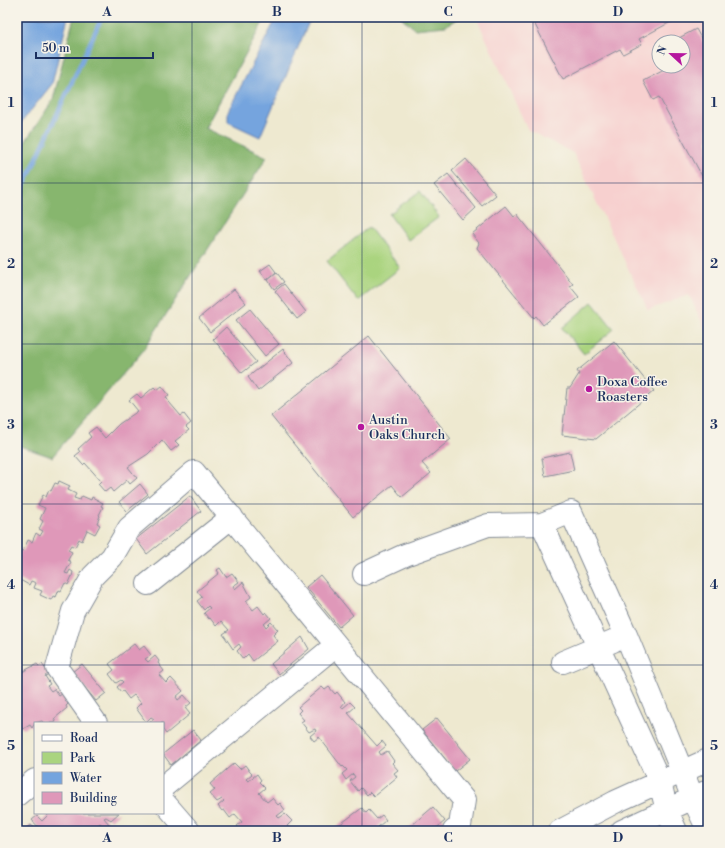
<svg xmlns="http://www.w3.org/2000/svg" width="725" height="848" viewBox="0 0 725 848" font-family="'Libre Bodoni',serif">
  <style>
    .built { fill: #f7d0cf; fill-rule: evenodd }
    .green { fill: #aad47f; stroke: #62826e }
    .forest { fill: #87b66e; stroke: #517266 }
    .water { fill: #74a4de; stroke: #486a9e }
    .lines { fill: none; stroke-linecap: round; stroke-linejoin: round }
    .stream { stroke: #74a4de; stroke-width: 4.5 }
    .building { fill: #df98b9 }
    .minor-casing { stroke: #848c97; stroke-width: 24 }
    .minor { stroke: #fff; stroke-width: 22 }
    .grid { fill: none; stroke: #1b2f5e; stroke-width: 1; stroke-opacity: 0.55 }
    .poi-dot { fill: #b5179e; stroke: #f7f3e8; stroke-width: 1.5 }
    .labels { text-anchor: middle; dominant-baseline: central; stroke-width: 3; stroke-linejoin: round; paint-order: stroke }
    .poi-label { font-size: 13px; fill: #1b2f5e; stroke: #f7f3e8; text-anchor: start }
    .neatline { fill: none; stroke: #1b2f5e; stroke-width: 1.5 }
    .grid-label { font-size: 13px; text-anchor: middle; font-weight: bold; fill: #1b2f5e }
  </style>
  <rect width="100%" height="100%" fill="#f7f3e8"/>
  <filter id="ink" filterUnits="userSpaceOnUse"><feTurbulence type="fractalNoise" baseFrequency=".025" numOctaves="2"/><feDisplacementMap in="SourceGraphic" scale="8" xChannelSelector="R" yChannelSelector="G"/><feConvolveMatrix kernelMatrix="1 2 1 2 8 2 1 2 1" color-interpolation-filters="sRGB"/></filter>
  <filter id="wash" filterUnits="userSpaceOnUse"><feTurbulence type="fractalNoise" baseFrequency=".012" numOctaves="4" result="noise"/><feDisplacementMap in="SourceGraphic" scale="16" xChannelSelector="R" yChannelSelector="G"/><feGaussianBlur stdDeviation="0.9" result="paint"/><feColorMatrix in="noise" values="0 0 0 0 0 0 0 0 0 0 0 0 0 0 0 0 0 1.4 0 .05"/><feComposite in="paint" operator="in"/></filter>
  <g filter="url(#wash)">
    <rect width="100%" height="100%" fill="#eee9d0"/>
    <path class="built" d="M476,17H708V335L689,295L648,310L573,153L528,130ZM659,42H683V66H659Z"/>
    <path class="green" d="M420,191L439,217L408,240L389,214Z
      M369,227L400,268L358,301L327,261Z
      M592,302L614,329L584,354L562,328Z"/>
    <path class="forest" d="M74,17H266L205,128L267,157L142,352L52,457L17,445V154L53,100Z
      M401,17H459L446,26L415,29Z"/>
    <path class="water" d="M17,17H68L52,84L17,128Z
      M277,17H311L260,137L228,122V111Z"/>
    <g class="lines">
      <path class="stream" d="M17,201L102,17"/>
    </g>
    <g id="blocks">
      <path class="building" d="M531,17H680L639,39L642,44L623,54L620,49L563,79Z
        M696,29L708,51V187L659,97L653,100L643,81L668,68L667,66H683V42H679L677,39Z
        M466,159L496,195L482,206L452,171Z
        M448,174L476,208L463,220L434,185Z
        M506,206L514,216L517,214L573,284L570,286L579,297L543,325L536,316L534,318L477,248L479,243L472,234Z
        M270,264L276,272L267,280L260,271Z
        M277,273L284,282L274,289L268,280Z
        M284,284L306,312L297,319L275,291Z
        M234,289L246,303L210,332L199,318Z
        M250,309L279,344L265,356L236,320Z
        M226,327L256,362L242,373L213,339Z
        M369,336L451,439L422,463L431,473L402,497L392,485L353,517L271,416Z
        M614,341L654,391L596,439L562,435L567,388H570L579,374L577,371Z
        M283,349L293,363L258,391L248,377Z
        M162,386L169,395L166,397L169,402L181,416L184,414L191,423L186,427L189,430L175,441L179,445L171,451L162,440L148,454L128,467L137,478L130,484L127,480L113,492L110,488L105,492L98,484L101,481L85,463L83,465L75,456L80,452L78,449L91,437L88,433L96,427L105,438L119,424L138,411L129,400L137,394L141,398L154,387L157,390Z
        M570,452L574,470L545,476L542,458Z
        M59,481L70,486L68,490L76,494L74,498L80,500L82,496L91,500L92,497L103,503L101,506L103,507L99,515L100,516L97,523L100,525L95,534L87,530L82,541L79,539L75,547L71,545L68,550L72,552L68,560L71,562L65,573L68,574L70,570L73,572L72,576L68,585L65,583L61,591L59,590L56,597L53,596L51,600L40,595L42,591L34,588L36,583L31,581L29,585L20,580L19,583H17V548L23,551L28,540L32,542L36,533L40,536L43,531L39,529L43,521L40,519L45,508L38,505L43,495L46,497L49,490L51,491L55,483L58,484Z
        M140,484L148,494L127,511L119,502Z
        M190,496L201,511L147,554L136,539Z
        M220,568L226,577L232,573L239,582L233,586L235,589L243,582L251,597L246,601L253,610L258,606L264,614L266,612L271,618L264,624L266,627L271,622L278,630L273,635L278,641L253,661L248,654L243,659L237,651L241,647L239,644L233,649L223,634L229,630L221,621L216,626L210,618L209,619L204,613L210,608L208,606L204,610L197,601L202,597L197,591L219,573L217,570Z
        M320,575L353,615L339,627L306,587Z
        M302,637L309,649L279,674L271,664Z
        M134,644L139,650L144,646L151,655L145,659L148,662L155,656L159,661L158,663L164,671L159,675L166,683L171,678L183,691L176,697L178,700L184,695L191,703L185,708L190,714L166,734L163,730V723H149L154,719L151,717L146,722L136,708L141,703L134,695L129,699L123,691L121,692L117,687L123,682L121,680L116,683L109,674L114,670L109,664Z
        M37,664L39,666L42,664L49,674L45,676L50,684L47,686L51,691L54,689L59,696L62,694L68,704L66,706L67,708L54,719L56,722L54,723H44L42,721L35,723L32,728L30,725L23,729L20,726L17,728V671L20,669L22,672Z
        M82,664L106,693L96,701L72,672Z
        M322,687L325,690L329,687L335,694L337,692L345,702L341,707L343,708L350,702L355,707L348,713L377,746L382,741L386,746L379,752L381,755L387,751L394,761L392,763L398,770L394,773L397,777L374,796L370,792L367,795L361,788L358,791L350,781L355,777L353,774L346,780L342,774L347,770L343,766L342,767L319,737L314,741L310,736L316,731L315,729L309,732L301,722L304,720L298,713L301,710L298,707Z
        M437,718L470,759L455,771L422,730Z
        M193,730L201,740L171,765L163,754Z
        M234,763L240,769L245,765L250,772L252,774L246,779L248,781L257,774L261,780L259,782L265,788L259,793L267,802L272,798L278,805L280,803L285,810L277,816L279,818L285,814L292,821L287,826L291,831H241L237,826L242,822L235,814L230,818L224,810L222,811L218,806L224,801L222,799L217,802L210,794L215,790L210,784Z
        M433,807L445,821L433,831H405Z
        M362,808L366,813L369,810L377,819L382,815L386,820L378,827L380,829L383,827L387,831H331Z
        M50,813H119L111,820L106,817L104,818L109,824L104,828L100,823L92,831H23L31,825L36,829L38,827L32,820L37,816L42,821Z"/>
    </g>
  </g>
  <g filter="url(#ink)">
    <use href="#blocks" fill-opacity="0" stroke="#848c97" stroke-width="1"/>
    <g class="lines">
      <defs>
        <path id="minor" d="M542,524L660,782L667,811L676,831
          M364,574L405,555L488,525L542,524L571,512L626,635L693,798L708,830
          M148,584L232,517
          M563,662L613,641
          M96,723L57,668L73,611L93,576L112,557L129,528L194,472L464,800L460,826L454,831
          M163,787L336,645
          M17,795L35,780
          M163,801L189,831
          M560,831L615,802L708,760
          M622,831L708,791"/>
      </defs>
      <use href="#minor" class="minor-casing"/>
      <use href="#minor" class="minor"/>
    </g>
  </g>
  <path class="grid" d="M192,17V831M362,17V831M533,17V831M17,183H708M17,344H708M17,504H708M17,665H708"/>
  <g class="poi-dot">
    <circle cx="589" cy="389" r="4"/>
    <circle cx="361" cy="427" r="4"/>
  </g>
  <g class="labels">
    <g class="poi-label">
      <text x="597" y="382">Doxa Coffee<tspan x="597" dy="15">Roasters</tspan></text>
      <text x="369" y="420">Austin<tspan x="369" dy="15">Oaks Church</tspan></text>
    </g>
  </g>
  <rect width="725" height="848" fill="none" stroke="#f7f3e8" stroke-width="44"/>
  <rect x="34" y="722" width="130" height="92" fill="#f7f3e8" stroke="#9fa5b1"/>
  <rect x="42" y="735" width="20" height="6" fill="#ffffff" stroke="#9fa5b1"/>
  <text x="70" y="742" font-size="12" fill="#1b2f5e">Road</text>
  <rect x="42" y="752" width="20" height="12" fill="#aad47f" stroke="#9fa5b1"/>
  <text x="70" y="762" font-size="12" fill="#1b2f5e">Park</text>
  <rect x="42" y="772" width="20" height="12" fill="#74a4de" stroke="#9fa5b1"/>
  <text x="70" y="782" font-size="12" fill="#1b2f5e">Water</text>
  <rect x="42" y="792" width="20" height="12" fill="#df98b9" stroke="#9fa5b1"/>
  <text x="70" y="802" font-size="12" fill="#1b2f5e">Building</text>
  <g transform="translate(671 54) rotate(292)"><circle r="19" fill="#f7f3e8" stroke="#9fa5b1"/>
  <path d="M0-3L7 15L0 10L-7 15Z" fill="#b5179e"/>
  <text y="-6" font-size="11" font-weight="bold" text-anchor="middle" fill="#1b2f5e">N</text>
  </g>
  <path d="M36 52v6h117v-6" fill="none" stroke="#1b2f5e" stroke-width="2"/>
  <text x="42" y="52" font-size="12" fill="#1b2f5e" stroke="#f7f3e8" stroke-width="3" paint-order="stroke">50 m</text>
  <rect x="22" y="22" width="681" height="804" class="neatline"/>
  <g class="grid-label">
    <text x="107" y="16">A</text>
    <text x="277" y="16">B</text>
    <text x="448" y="16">C</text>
    <text x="618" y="16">D</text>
    <text x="11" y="107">1</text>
    <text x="714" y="107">1</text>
    <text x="11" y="268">2</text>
    <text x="714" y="268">2</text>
    <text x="11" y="429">3</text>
    <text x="714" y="429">3</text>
    <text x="11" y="589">4</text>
    <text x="714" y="589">4</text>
    <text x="11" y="750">5</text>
    <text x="714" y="750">5</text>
    <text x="107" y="842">A</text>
    <text x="277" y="842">B</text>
    <text x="448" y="842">C</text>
    <text x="618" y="842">D</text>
  </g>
</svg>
